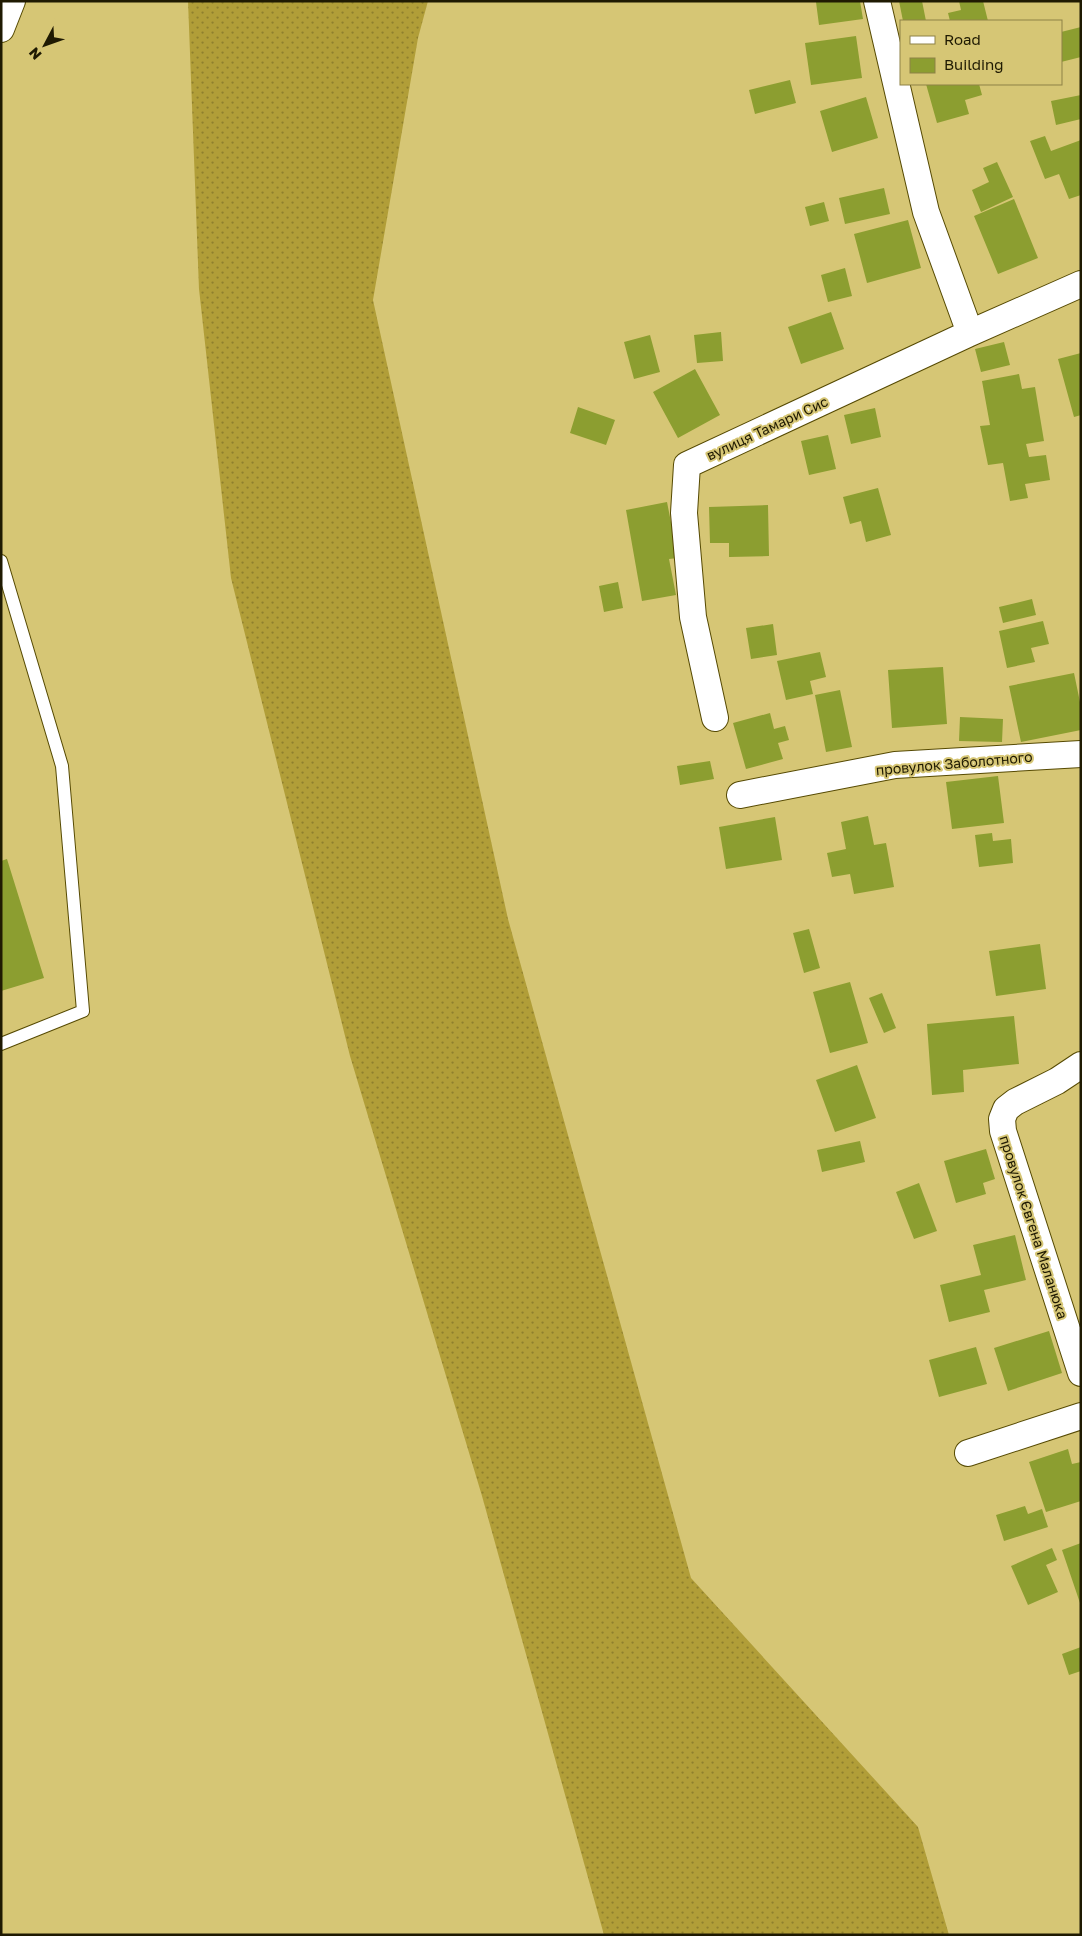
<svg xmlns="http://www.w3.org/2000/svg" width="1082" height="1936" viewBox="0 0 1082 1936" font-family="'Golos Text',sans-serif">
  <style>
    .grass { fill: url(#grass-dots) }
    .building { fill: #8c9e30 }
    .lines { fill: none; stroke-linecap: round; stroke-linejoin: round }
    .service-casing { stroke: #564a03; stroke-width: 14 }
    .minor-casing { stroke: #564a03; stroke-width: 28 }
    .service { stroke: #fff; stroke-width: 12 }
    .minor { stroke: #fff; stroke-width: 26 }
    .labels { text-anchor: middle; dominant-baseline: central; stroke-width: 4; stroke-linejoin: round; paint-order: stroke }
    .street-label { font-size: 14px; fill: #1f1a02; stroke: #d6c675 }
  </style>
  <defs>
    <pattern id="grass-dots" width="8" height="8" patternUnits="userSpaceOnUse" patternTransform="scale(1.25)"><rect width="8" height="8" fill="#b19e38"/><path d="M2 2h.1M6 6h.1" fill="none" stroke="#8f802d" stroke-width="1.8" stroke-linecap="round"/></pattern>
  </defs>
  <rect width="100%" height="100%" fill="#d6c675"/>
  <path class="grass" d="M188,1H428L418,38L373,300L508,919L691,1578L918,1827L949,1935H604L482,1496L350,1056L231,578L199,289Z"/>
  <path class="building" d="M823,1H860L863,19L819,25L816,2Z
    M899,1H922L926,21H903Z
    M959,1H983L988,21H950L948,13L961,10Z
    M1081,27V57L1061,62V32Z
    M856,36L862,78L811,85L805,43Z
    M790,80L796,103L755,114L749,90Z
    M926,84H979L982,95L965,100L969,114L937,123Z
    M1081,95V119L1056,125L1051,101Z
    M866,97L878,138L832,152L820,111Z
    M1045,136L1051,151L1081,140V195L1069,199L1059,174L1045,179L1030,141Z
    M997,162L1013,197L981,212L972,190L989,182L983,168Z
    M884,188L890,214L845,224L839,198Z
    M1014,199L1038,258L998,274L974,216Z
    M824,202L829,221L810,226L805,207Z
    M908,220L921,268L867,283L854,234Z
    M845,268L852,296L828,302L821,275Z
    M831,312L844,349L801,364L788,327Z
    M721,332L723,361L697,363L694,335Z
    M650,335L660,372L634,379L624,342Z
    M1004,342L1010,365L981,372L975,349Z
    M1081,353V415L1074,417L1058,359Z
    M695,369L720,415L678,438L653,392Z
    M1019,374L1022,389L1035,387L1044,441L1026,444L1029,457L1046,455L1050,480L1025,484L1028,498L1010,501L1003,463L988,465L980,426L990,425L982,381Z
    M578,407L615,420L606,445L570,433Z
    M875,408L881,437L851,444L844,415Z
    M828,435L836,469L809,475L801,441Z
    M878,488L891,535L866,542L861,521L850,524L843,497Z
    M667,502L678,558L669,559L676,595L642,601L626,510Z
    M768,505L769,556L729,557V543H710L709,507Z
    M618,582L623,608L604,612L599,586Z
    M1032,599L1036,615L1003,623L999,607Z
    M1043,621L1049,644L1031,648L1035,662L1007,668L999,631Z
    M773,624L777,655L751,659L746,628Z
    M820,652L826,677L810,681L813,694L786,700L777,661Z
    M943,667L947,724L892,728L888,670Z
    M1074,673L1081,707V730L1021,742L1009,686Z
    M840,690L852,747L826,752L815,695Z
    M770,713L774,729L785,726L789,740L778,743L783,759L746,769L733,723Z
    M960,717L1003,719L1002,742L959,741Z
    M710,761L714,779L680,785L677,766Z
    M998,776L1004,823L952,829L946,782Z
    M868,816L874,845L886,843L894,887L854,894L850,874L832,877L827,853L846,849L841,822Z
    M775,817L782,860L726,869L719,827Z
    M992,833L993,841L1011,839L1013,863L979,867L975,835Z
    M7,859L44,978L1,991V861Z
    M809,929L820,968L804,973L793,933Z
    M1040,944L1046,989L996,996L989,951Z
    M850,982L868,1043L830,1053L813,992Z
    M882,993L896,1028L884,1033L869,998Z
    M1014,1016L1019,1064L963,1070L964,1092L932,1095L927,1024Z
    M857,1065L876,1118L835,1132L816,1080Z
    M860,1141L865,1162L822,1172L817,1150Z
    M986,1149L995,1179L983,1183L986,1194L956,1203L944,1161Z
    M919,1183L937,1231L914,1239L896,1192Z
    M1015,1235L1026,1280L984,1290L990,1312L949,1322L940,1285L981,1275L973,1245Z
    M1049,1331L1062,1373L1008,1391L994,1348Z
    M976,1347L987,1384L939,1397L929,1360Z
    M1068,1449L1072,1464L1081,1462V1501L1046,1512L1029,1462Z
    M1025,1506L1028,1514L1042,1509L1048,1527L1004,1541L996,1515Z
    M1081,1543V1603H1080L1062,1550Z
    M1052,1548L1057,1560L1046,1565L1058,1592L1028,1605L1011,1566Z
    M1081,1647V1671L1069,1675L1062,1654Z"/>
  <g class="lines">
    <defs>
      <path id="service" d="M1,561L62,766L83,1011L1,1044"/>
      <path id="minor" d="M877,1L926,212L970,333
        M1,29L12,1
        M715,718L693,617L684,513L687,465L970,333L1081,284
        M740,795L895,765L1081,754
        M1081,1065L1057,1081L1015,1102L1006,1109L1002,1119L1003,1131L1081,1373
        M968,1453L1081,1416"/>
    </defs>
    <use href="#service" class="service-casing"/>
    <use href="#minor" class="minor-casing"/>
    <use href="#service" class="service"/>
    <use href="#minor" class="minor"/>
  </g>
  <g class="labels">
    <g class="street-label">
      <text transform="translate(767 428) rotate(-25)">вулиця Тамари Сис</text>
      <text transform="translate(954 763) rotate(-5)">провулок Заболотного</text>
      <text transform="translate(1034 1227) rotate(72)">провулок Євгена Маланюка</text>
    </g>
  </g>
  <rect width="1082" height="1936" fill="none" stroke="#1f1a02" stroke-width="5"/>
  <rect x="900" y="20" width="162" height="65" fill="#d6c675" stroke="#8d8147"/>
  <rect x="910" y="36" width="25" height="8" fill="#ffffff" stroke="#8d8147"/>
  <text x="944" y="45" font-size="15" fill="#1f1a02">Road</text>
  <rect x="910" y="58" width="25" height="15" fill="#8c9e30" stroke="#8d8147"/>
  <text x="944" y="70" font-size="15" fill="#1f1a02">Building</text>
  <g transform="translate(45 45) rotate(229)" stroke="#d6c675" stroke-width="4" paint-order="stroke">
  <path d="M0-4L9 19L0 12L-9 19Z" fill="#1f1a02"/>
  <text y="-8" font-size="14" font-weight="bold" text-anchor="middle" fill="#1f1a02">N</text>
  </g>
</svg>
